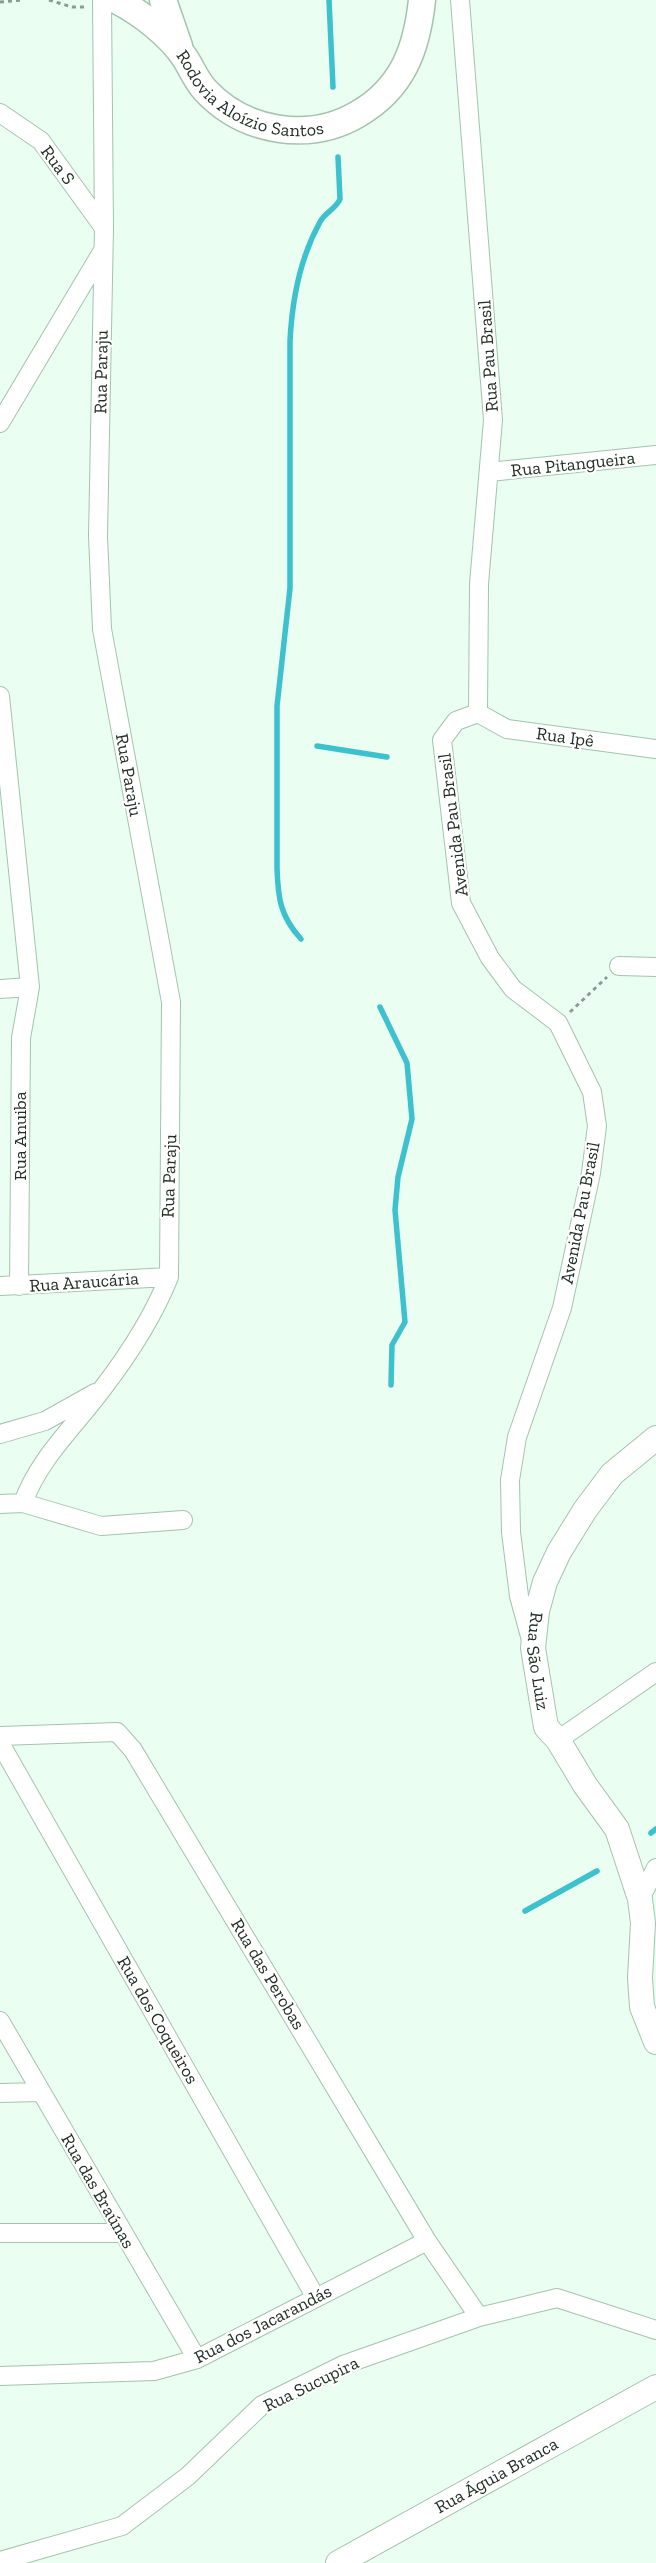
<svg xmlns="http://www.w3.org/2000/svg" width="656" height="2563" viewBox="0 0 656 2563" font-family="'Zilla Slab',serif">
  <style>
    .lines { fill: none; stroke-linecap: round; stroke-linejoin: round }
    .stream { stroke: #3dc1cc; stroke-width: 5.5 }
    .street-casing { stroke: #a3c3af; stroke-width: 20 }
    .secondary-casing { stroke: #a3c3af; stroke-width: 26 }
    .primary-casing { stroke: #a3c3af; stroke-width: 29 }
    .path { stroke: #8b9b91; stroke-width: 3; stroke-dasharray: 4 4; stroke-linecap: butt }
    .street { stroke: #fff; stroke-width: 18 }
    .secondary { stroke: #fff; stroke-width: 24 }
    .primary { stroke: #fff; stroke-width: 26 }
    .labels { text-anchor: middle; dominant-baseline: central; stroke-width: 4.5; stroke-linejoin: round; paint-order: stroke }
    .street-label { font-size: 18px; fill: #212e26; stroke: #fff }
  </style>
  <rect width="100%" height="100%" fill="#eafef1"/>
  <g class="lines">
    <path class="stream" d="M329,0L333,87
      M317,746L387,757
      M301,939C280,916 278,898 277,868V706L290,588V341C292,301 300,258 320,222C325,212 336,209 340,199L338,157
      M380,1007L407,1063L412,1119L398,1177L395,1210L405,1322L392,1345L391,1385
      M651,1833L656,1829
      M525,1911L597,1871"/>
    <defs>
      <path id="street" d="M460,0L493,420L479,584L478,713
        M0,113L41,141L104,228
        M0,423L102,252
        M489,472L656,455
        M0,696L30,987L21,1038L19,1286
        M478,713L456,721L442,740L461,903L490,958L513,989L558,1023L592,1092L597,1126L591,1173L562,1308L517,1437L510,1480L511,1532L519,1596L531,1640
        M478,713L507,729L656,749
        M619,966L656,967
        M0,989L30,987
        M0,1286L169,1277
        M0,1434L45,1421L95,1393
        M23,1503C39,1458 75,1426 103,1388C129,1354 153,1317 169,1277L171,1002L102,629L98,536L104,228L102,0
        M0,1504L23,1503L101,1526L183,1520
        M0,1736L117,1732L133,1750L427,2241L479,2317
        M558,1740L656,1672
        M0,1743L316,2298
        M640,1899L656,1868
        M0,2021L197,2359
        M0,2093L40,2092
        M0,2233H123
        M0,2376L154,2371L197,2359L427,2241
        M0,2561L122,2526L188,2476L262,2405L343,2365L479,2317L557,2298L656,2330"/>
      <g id="secondary">
        <path id="s1" d="M656,1438L612,1474L585,1510L559,1552L545,1582L537,1611L533,1648L546,1727L558,1740L585,1785L617,1829L640,1899L643,1923L640,1978L642,2007L656,2042"/>
        <path id="s2" d="M338,2563L656,2387"/>
      </g>
      <g id="primary">
        <path id="s3" d="M116,0C141,13 169,34 185,58C192,69 196,80 205,90C244,132 309,143 358,114C403,88 417,48 422,0"/>
        <path d="M163,0L179,46"/>
      </g>
    </defs>
    <use href="#street" class="street-casing"/>
    <use href="#secondary" class="secondary-casing"/>
    <use href="#primary" class="primary-casing"/>
    <path class="path" d="M49,0L72,7H85
      M0,2L23,0
      M570,1012L607,977"/>
    <use href="#street" class="street"/>
    <use href="#secondary" class="secondary"/>
    <use href="#primary" class="primary"/>
  </g>
  <g class="labels">
    <g class="street-label">
      <text stroke="none"><textPath href="#s3" startOffset="171">Rodovia Aloízio Santos</textPath></text>
      <text transform="translate(58 165) rotate(53)">Rua S</text>
      <text transform="translate(488 356) rotate(-94)">Rua Pau Brasil</text>
      <text transform="translate(101 372) rotate(-89)">Rua Paraju</text>
      <text transform="translate(573 464) rotate(-6)">Rua Pitangueira</text>
      <text transform="translate(565 737) rotate(8)">Rua Ipê</text>
      <text transform="translate(129 775) rotate(80)">Rua Paraju</text>
      <text transform="translate(453 825) rotate(-97)">Avenida Pau Brasil</text>
      <text transform="translate(20 1136) rotate(-90)">Rua Anuiba</text>
      <text transform="translate(169 1176) rotate(-88)">Rua Paraju</text>
      <text transform="translate(580 1213) rotate(-79)">Avenida Pau Brasil</text>
      <text transform="translate(84 1282) rotate(-4)">Rua Araucária</text>
      <text stroke="none"><textPath href="#s1" startOffset="265">Rua São Luiz</textPath></text>
      <text transform="translate(268 1974) rotate(59)">Rua das Perobas</text>
      <text transform="translate(158 2020) rotate(60)">Rua dos Coqueiros</text>
      <text transform="translate(98 2191) rotate(60)">Rua das Braúnas</text>
      <text transform="translate(263 2324) rotate(-27)">Rua dos Jacarandás</text>
      <text transform="translate(311 2384) rotate(-26)">Rua Sucupira</text>
      <text stroke="none"><textPath href="#s2" startOffset="181">Rua Águia Branca</textPath></text>
    </g>
  </g>
</svg>
